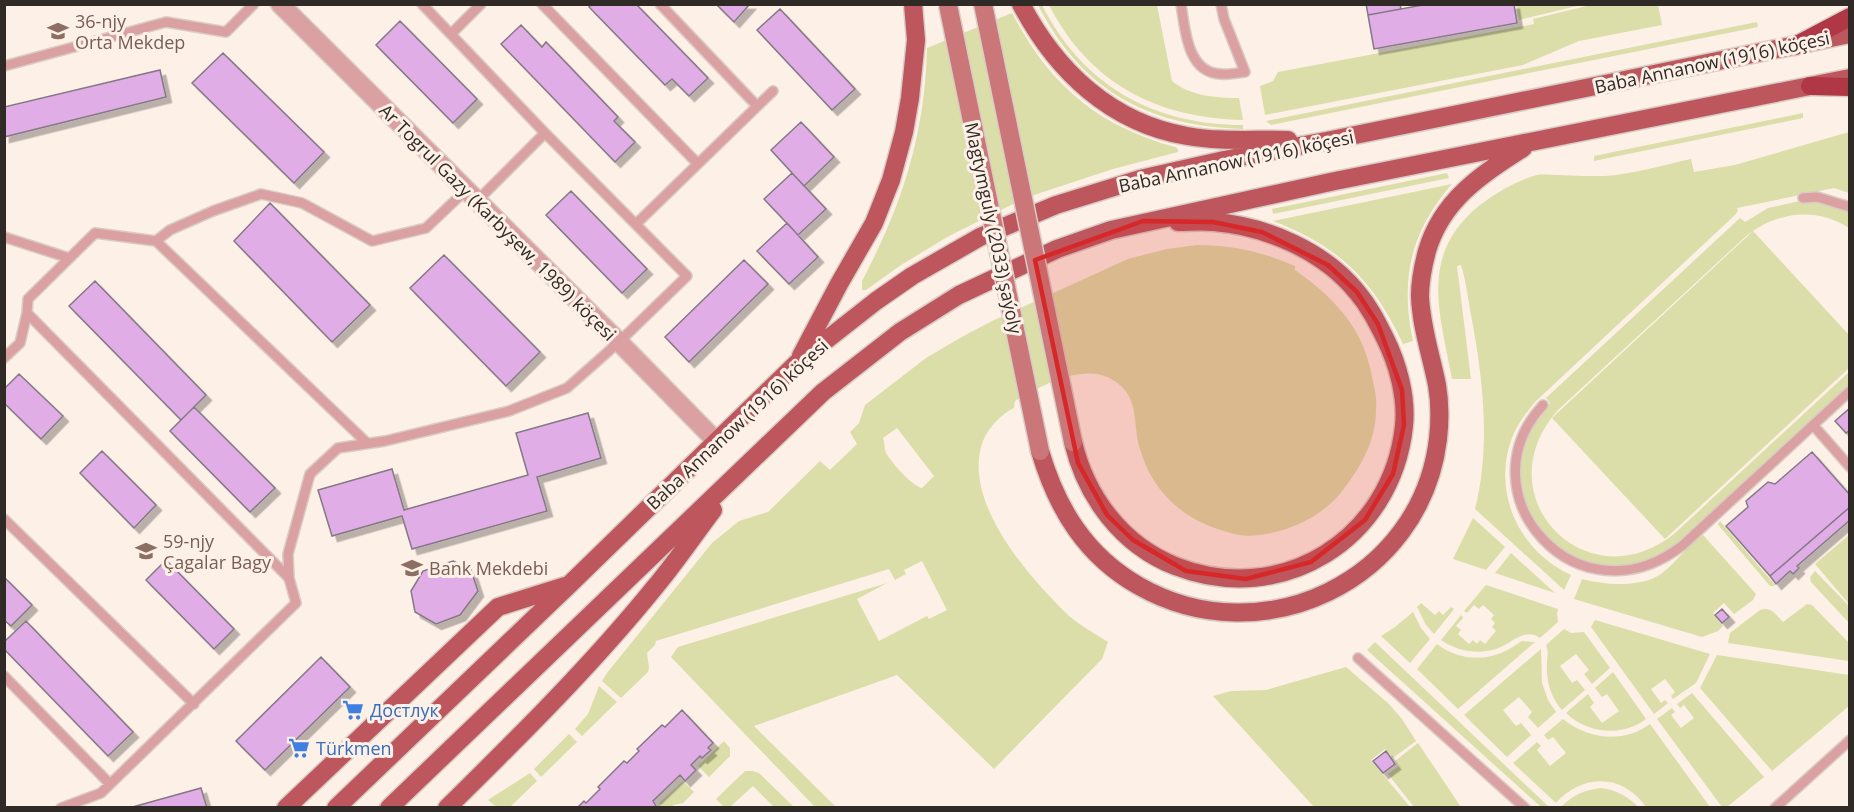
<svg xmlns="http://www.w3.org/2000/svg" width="1854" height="812" viewBox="0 0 1854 812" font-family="'Open Sans',sans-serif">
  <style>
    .green { fill: #dbdea8; fill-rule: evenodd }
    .building { fill: #e0ade6; stroke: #847985; stroke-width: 1.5; filter: url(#shadow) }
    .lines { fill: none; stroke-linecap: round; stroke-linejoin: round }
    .lane-casing { stroke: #d8ccc4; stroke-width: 12 }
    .street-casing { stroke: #d8ccc4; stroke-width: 21 }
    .primary-casing { stroke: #d8ccc4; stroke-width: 21 }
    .highway-casing { stroke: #d8ccc4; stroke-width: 21 }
    .lane { stroke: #dba0a1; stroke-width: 9 }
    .street { stroke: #dba0a1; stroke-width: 18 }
    .primary { stroke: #bd565d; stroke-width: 18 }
    .highway { stroke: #b03745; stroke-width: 18 }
    .secondary-bridge-casing { stroke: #d8ccc4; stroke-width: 21; stroke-linecap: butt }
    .secondary-bridge { stroke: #cb7679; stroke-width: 18 }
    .marked { fill: #d62828; fill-opacity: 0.2; stroke: #d62828; stroke-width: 4.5; stroke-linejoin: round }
    .labels { text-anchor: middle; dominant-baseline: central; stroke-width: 6; stroke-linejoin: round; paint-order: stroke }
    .education-label { font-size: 18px; fill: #785e54; stroke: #fdf0e7; text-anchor: start }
    .street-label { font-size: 18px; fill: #302a26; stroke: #fdf0e7 }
    .shop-label { font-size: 18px; fill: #366cbe; stroke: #fdf0e7; text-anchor: start }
  </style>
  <defs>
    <filter id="shadow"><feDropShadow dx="5.5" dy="5.5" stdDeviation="0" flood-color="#0004"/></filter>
  </defs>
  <rect width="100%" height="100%" fill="#fdf0e7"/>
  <path class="green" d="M1516,4H1581V5L1519,20Z
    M1038,5H1042C1083,86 1154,125 1243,125V129C1148,126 1082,91 1038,5Z
    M1049,5H1157L1172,81C1190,96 1217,98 1239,98L1243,120C1156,118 1089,83 1049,5Z
    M1591,5H1658L1662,25L1579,41L1523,65L1265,115L1260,86L1273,81L1278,72L1534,24L1533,19Z
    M1012,13C1050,85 1096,125 1175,147L1178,149V152L1113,169L1025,198L949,236L901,265L866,290H862V281C902,205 925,135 927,48Z
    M1757,22L1758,27L1271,125L1266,121Z
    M1803,113V118L1594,161V156Z
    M1849,132V193L1834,188L1737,208L1738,210L1736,214L1535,402C1527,412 1519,422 1514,433C1490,489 1517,550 1571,575L1564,590L1475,509C1491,446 1483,378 1471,315C1468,298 1466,281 1461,265L1457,266L1471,379H1452C1440,313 1418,255 1480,205C1497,192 1516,181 1537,175C1544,174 1552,175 1559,175C1575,176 1590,176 1605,176C1634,174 1663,165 1691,159L1694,172L1735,165Z
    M1447,173L1449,178L1273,214L1272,209Z
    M1452,184C1410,232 1400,280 1413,341L1403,344C1374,281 1339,246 1273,221Z
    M1800,201L1833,205L1849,212V228C1815,206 1776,212 1745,237L1558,410C1482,495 1586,604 1674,534L1849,372V385C1814,418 1778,451 1743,484C1711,514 1681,547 1639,564C1626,569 1603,566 1590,562C1584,560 1578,559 1572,557C1558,550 1545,536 1537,523C1510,481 1518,438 1550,403L1546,398L1740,218L1745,222L1768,208Z
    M1753,231L1849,335V368L1665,539L1552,418Z
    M1197,245C1232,245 1263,252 1295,266V270C1337,300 1365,330 1373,382C1375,391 1377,400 1376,409C1376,443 1359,470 1339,495C1320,517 1288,532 1259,535C1247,537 1236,535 1224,531C1182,519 1152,491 1140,449C1132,424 1141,397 1113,380C1084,362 1041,386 1015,401L1014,408C1001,414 989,427 983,441C961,500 1027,575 1067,614C1079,625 1094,633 1108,642L1102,659L994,769L897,675L754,726L836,807H815L671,657L678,647L887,583L857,599L879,641L927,616L929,619L947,610L922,561L904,570L906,574L895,580L889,569L656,641L655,645L647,653L649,668L648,672L621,698L602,681L607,673L712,543L739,521L768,512L820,461L830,470L857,444L850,432L859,423L865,405L926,358L960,338L992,321L1128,259L1167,249ZM897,428L934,476L922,488C912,486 892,463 886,453C884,448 885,444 883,438Z
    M1473,518L1505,547L1486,570L1453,559Z
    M1720,521L1775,585L1774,586H1770L1719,526L1718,524Z
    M1703,535L1756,594L1753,600L1734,614L1724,603L1713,613L1723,626L1718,631L1702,637L1574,599L1582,579C1605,585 1640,588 1661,574C1676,563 1687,545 1703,535Z
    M1849,535V604L1815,564Z
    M1511,553L1555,593L1495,573Z
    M1815,571L1849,606V623L1811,582L1810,577Z
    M1486,585L1558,609L1557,613L1558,622L1540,638C1523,627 1512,644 1496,649C1477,655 1457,651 1441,640L1461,615L1463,618L1456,626L1461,630L1458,634L1469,644L1473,640L1477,644L1480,640L1485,644L1496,631L1492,627L1495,623L1491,619L1494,615L1483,605L1479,609L1474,605L1467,613L1464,611Z
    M1421,603L1435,615L1439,611L1443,615L1451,607L1454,609L1434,634L1426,625L1417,607Z
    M1807,604L1812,605L1849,643V661L1728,643L1730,633L1760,610C1771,606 1776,615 1783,622Z
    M1413,612L1421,628L1430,639L1410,663L1381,636L1395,627Z
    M1595,620L1710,654L1696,683L1673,699L1671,696L1675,692L1665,679L1651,689L1661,703L1665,700L1668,703L1654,714L1591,627Z
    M1564,629L1571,633L1584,632L1610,668L1592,684L1584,674L1589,670L1576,654L1560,666L1572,683L1577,680L1585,690L1562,710C1551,698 1546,681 1547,664C1547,657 1549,652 1546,645Z
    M1522,641L1535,642L1458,709L1417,669L1437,644C1455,658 1480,662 1501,653C1509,650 1515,645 1522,641Z
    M1375,642L1549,807H1541L1367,650Z
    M1541,649L1542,683L1548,700L1556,712L1538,728L1528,717L1532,712L1519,697L1503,710L1516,726L1521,723L1531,735L1507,757L1464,715Z
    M1717,655L1849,675V706L1772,771L1700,688Z
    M1346,667L1389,704L1402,719L1416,741L1393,758L1385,749L1371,760L1410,807H1314L1213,696L1231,691L1266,690Z
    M1613,672L1646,719C1622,737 1588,734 1566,713L1588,694L1594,703L1590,707L1602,723L1619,711L1607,694L1602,697L1595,688Z
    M599,686L617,702L582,736L575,729L588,714Z
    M1692,693L1764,777L1727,807H1722L1657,719L1672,708L1675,712L1671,715L1681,728L1694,718L1684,705L1680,708L1677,704Z
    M1563,719C1587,739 1623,744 1650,724L1710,807H1646C1623,774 1583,773 1556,803L1513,763L1537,742L1541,746L1537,750L1550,766L1566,753L1553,737L1548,740L1544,735Z
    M569,734L577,742L541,777L534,769Z
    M724,741L730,748V756L709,777L698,766Z
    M1418,743L1461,807H1414L1388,774L1399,766L1395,761Z
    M745,771H753L759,773L794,807H774L753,786L730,807H724L716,799Z
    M530,773L537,781L510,807H496L488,800Z
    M683,781L694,792L683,803L674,805L671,807H663L659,803Z
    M1601,788C1616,790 1628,796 1638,807H1561C1573,795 1584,790 1601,788Z"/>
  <path class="building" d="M591,4H636L708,78L689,96L672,79L665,85L589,7Z
    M716,4H750L734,22Z
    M1366,4H1400L1401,9L1368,15Z
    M1428,4H1514L1517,23L1374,49L1368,15Z
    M780,9L855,89L832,110L757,30Z
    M400,21L477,99L453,123L376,45Z
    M521,25L542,47L546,42L618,117L614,121L635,142L615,162L501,44Z
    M223,53L324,152L294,183L192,83Z
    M160,70L166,97L4,137V107Z
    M801,122L834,157L804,186L771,150Z
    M792,173L826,209L798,235L764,199Z
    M571,191L647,269L622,293L546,215Z
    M270,203L370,305L332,342L234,241Z
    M787,223L818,257L789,284L757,251Z
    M444,255L540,352L506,386L410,288Z
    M744,260L768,284L689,362L665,337Z
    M95,281L206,395L181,420L69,306Z
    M19,374L63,416L41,439L4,403V389Z
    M194,407L275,488L250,512L170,431Z
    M1850,408V430L1846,433L1835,421Z
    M588,413L601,458L537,477L547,511L412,549L402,516L332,536L318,490L392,469L404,510L528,475L516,433Z
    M102,451L156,505L134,528L80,473Z
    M1812,452L1850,495V507L1770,576L1726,526L1748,507L1746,501L1768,482L1775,484Z
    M1850,507V520L1797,566L1799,568L1793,574L1790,571L1776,584L1770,576Z
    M166,560L234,629L214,649L146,580Z
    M453,561L471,570L478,591L460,615L436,624L415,612L411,591L423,571Z
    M4,577L32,605L11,626L4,620Z
    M1722,609L1729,617L1722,623L1715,615Z
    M26,621L133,732L108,756L4,649V642Z
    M321,657L350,687L265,770L236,741Z
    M682,710L713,743L708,748L711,750L702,758L700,756L691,765L696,770L685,781L680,775L653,801L657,808H577L584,801L586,803L600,789L598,787L624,761L627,763L639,751L637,749L662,725L665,727Z
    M1386,751L1395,764L1383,773L1373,761Z
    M201,788L207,808H129Z"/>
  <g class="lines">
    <defs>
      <path id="lane" d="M542,4L698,164
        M660,4L757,106
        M1181,4C1185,29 1187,73 1221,74C1229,75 1237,73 1245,72L1224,19L1221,4
        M451,34L481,4
        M4,66L166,22L226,32L254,4
        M1803,198L1817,197L1850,207
        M477,201L545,133
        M636,224L773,91
        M4,237L69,258
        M156,241L170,230L213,211L261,194L302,203L372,241L426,228L465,191
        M27,313L289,578
        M4,358L20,343L27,313L28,299L95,233L156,241L367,443
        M1543,405C1461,494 1578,627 1683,545L1850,391
        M1813,425L1850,467
        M4,519L194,704
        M1358,658L1525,808
        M4,676L110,784
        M61,808L101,793L296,603L289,578L288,554L310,474L338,448L385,441L509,411L567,388L619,342L687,276L545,133L422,4
        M1775,808L1850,740"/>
      <path id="street" d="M280,4L619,342L716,441"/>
      <path id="primary" d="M1021,4C1056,71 1111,123 1187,136C1220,142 1254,139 1288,140
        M801,356L839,284L874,223L891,180L904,132L910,98L916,40L913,4
        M1073,442C1086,497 1122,545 1175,566C1282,608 1392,539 1404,426C1407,397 1398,364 1385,338C1377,322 1369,306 1357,292C1324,251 1266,226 1214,222C1202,221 1190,222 1178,222
        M1040,451C1057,509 1086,556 1139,586C1262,656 1421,581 1438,439C1440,421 1440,402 1437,385C1431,355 1421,326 1420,296C1420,281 1423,266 1427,251C1442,200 1481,175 1523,148
        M286,808L498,607L565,586
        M336,808L570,584L797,363L876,301L912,276L980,237L1056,205L1140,179L1224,160L1326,141L1850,34
        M389,808L823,392L900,332L959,295L1057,249L1111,230L1335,181L1850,78
        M447,808C519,737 591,666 655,587C676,562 694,535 713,510"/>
      <path id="highway" d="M1795,46L1850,17
        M1810,86L1850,87"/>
    </defs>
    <use href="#lane" class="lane-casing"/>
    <use href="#street" class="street-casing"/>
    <use href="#primary" class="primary-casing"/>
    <use href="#highway" class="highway-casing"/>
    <use href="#lane" class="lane"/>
    <use href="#street" class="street"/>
    <use href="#primary" class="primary"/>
    <use href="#highway" class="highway"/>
    <defs>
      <path id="secondary-bridge" d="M983,4L1073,442
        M948,5L1040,451"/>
    </defs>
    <use href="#secondary-bridge" class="secondary-bridge-casing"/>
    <use href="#secondary-bridge" class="secondary-bridge"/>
  </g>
  <path class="marked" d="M1143,221L1213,222L1262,232L1328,265L1357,292L1378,324L1402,390L1404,425L1393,474L1365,520L1311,562L1246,579L1186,571L1133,540L1107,515L1078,463L1035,260Z"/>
  <defs>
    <symbol id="school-bare" viewBox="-9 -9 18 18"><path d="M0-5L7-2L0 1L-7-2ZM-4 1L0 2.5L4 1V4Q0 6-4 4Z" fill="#8d6e63" stroke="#fdf0e7" stroke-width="2.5" paint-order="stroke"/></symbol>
    <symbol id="supermarket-bare" viewBox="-9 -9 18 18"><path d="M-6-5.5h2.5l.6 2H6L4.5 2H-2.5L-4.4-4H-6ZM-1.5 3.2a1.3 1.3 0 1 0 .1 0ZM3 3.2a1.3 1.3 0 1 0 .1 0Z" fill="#3f7fe0" stroke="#fdf0e7" stroke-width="2.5" paint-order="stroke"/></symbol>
  </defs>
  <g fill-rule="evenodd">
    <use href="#school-bare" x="43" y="16" width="30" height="30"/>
    <use href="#school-bare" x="131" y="536" width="30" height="30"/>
    <use href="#school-bare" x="397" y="553" width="30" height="30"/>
    <use href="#supermarket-bare" x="338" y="695" width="30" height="30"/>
    <use href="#supermarket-bare" x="284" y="733" width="30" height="30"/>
  </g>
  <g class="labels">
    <g class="education-label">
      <text x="75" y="21">36-njy<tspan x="75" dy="21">Orta Mekdep</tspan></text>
      <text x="163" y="541">59-njy<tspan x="163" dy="21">Çagalar Bagy</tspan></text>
      <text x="429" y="568">Bank Mekdebi</text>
    </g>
    <g class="street-label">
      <text transform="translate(1712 62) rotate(-12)">Baba Annanow (1916) köçesi</text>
      <text transform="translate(1236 161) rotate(-12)">Baba Annanow (1916) köçesi</text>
      <text transform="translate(498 222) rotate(45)">Ar Togrul Gazy (Karbyşew, 1989) köçesi</text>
      <text transform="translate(994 228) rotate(78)">Magtymguly (2033) şaýoly</text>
      <text transform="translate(737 424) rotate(-43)">Baba Annanow (1916) köçesi</text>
    </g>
    <g class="shop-label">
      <text x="370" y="710">Достлук</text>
      <text x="316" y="748">Türkmen</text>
    </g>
  </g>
  <rect width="1854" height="812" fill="none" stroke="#302a26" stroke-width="12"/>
</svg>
